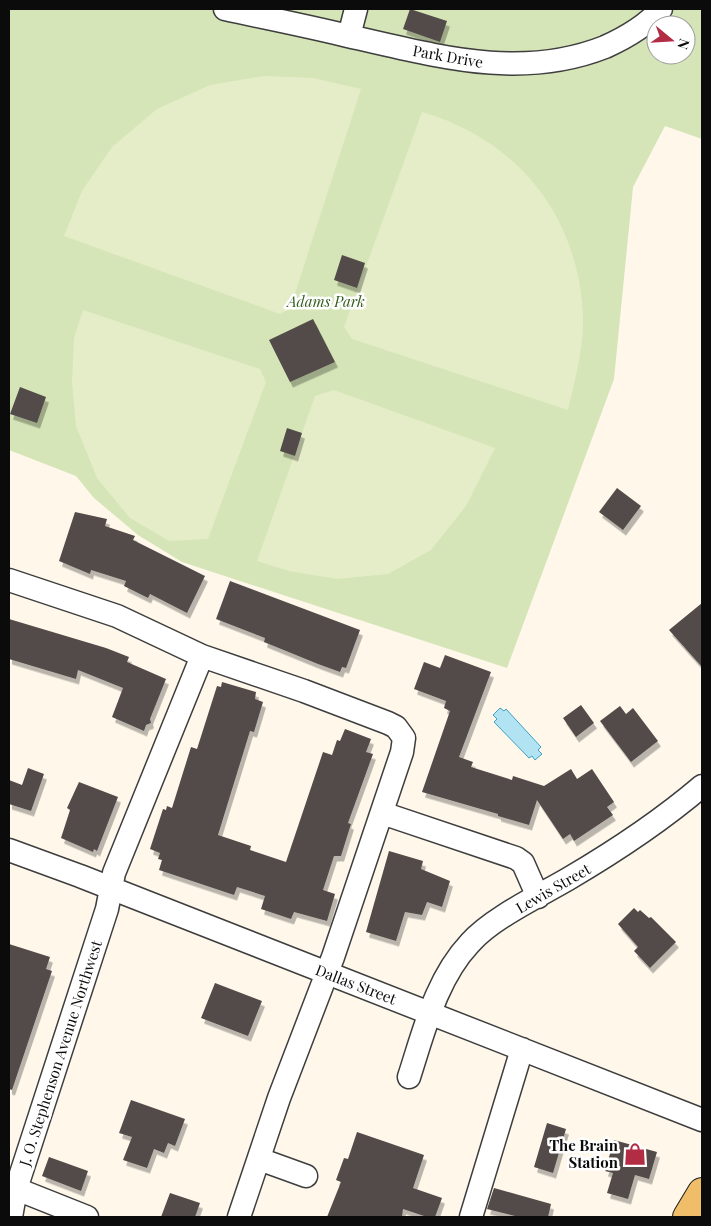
<svg xmlns="http://www.w3.org/2000/svg" width="711" height="1226" viewBox="0 0 711 1226" font-family="'Playfair Display',serif">
  <style>
    .green { fill: #d5e5b7; fill-rule: evenodd }
    .pitch { fill: #e5edc8 }
    .water { fill: #b2e3f2; stroke: #3ea1c4 }
    .building { fill: #534b48; filter: url(#shadow) }
    .lines { fill: none; stroke-linecap: round; stroke-linejoin: round }
    .minor-casing { stroke: #3e3e3e; stroke-width: 25 }
    .major-casing { stroke: #1c1c1c; stroke-width: 30 }
    .minor { stroke: #fff; stroke-width: 22 }
    .major { stroke: #f0bd68; stroke-width: 28 }
    .labels { text-anchor: middle; dominant-baseline: central; stroke-width: 5; stroke-linejoin: round; paint-order: stroke }
    .street-label { font-size: 15px; fill: #0b0b0b; stroke: #fff }
    .park-label { font-size: 15px; font-style: italic; fill: #355e20; stroke: #fff }
    .poi-label { font-size: 15px; font-weight: bold; fill: #0b0b0b; stroke: #fff; text-anchor: end }
  </style>
  <defs>
    <filter id="shadow"><feDropShadow dx="3" dy="5.5" stdDeviation="0" flood-color="#0004"/></filter>
  </defs>
  <rect width="100%" height="100%" fill="#fef7ea"/>
  <path class="green" d="M9,9H702V139L665,126L633,187L614,379L507,668L182,562L138,535L94,498L76,476L9,450ZM656,25H686V55H656Z"/>
  <path class="pitch" d="M264,76L313,78L361,89L290,309L280,314L64,236L82,191L112,147L157,109L210,85Z
    M422,112C518,140 579,216 583,317C584,348 575,379 568,410L352,339L344,327Z
    M83,310L260,369L266,382L208,539L169,541L130,518L97,478L76,426L72,383L74,338Z
    M334,390L495,448L466,506L431,550L388,574L337,579L289,571L257,561L315,396Z"/>
  <path class="water" d="M500,708L504,711L506,709L541,747L538,750L542,754L535,760L532,756L529,758L494,722L497,719L493,715Z"/>
  <path class="building" d="M410,9L447,21L440,42L403,29Z
    M342,255L365,263L357,288L334,280Z
    M313,319L335,362L290,382L269,340Z
    M20,387L46,397L37,423L10,414Z
    M287,428L302,433L295,456L280,451Z
    M617,488L641,506L623,530L599,512Z
    M75,512L107,519L105,526L135,536L133,540L205,576L187,613L150,594L148,598L124,586L126,581L91,570L90,574L59,561Z
    M230,581L360,630L346,668L342,667L340,672L318,664L264,642L265,638L216,619Z
    M702,603V667L669,630Z
    M9,619L106,648L129,657L127,662L166,679L150,719L151,723L146,725L144,731L112,717L123,688L78,670L76,679L9,659Z
    M445,655L491,672L459,757L473,762L471,767L512,780L513,776L544,786L571,769L577,779L592,769L614,802L607,807L613,815L574,841L570,834L563,839L537,800L529,825L498,816V814L422,792L450,711L444,708L446,701L414,689L424,662L440,668Z
    M222,682L256,692L255,699L263,702L254,732L250,731L218,835L251,846L250,850L286,862L323,752L332,755L337,740L340,741L345,729L371,739L366,752L373,754L348,823L351,824L341,856H334L323,890L335,894L327,921L294,912L291,919L261,909L265,896L237,887L234,895L159,870L162,860L158,859L160,853L150,849L163,809L166,810L167,806L172,808L191,747L197,749L217,686L221,687Z
    M581,705L594,723L576,737L563,718Z
    M620,706L626,714L633,708L658,741L631,762L600,721Z
    M28,768L44,774L31,811L9,804V780L22,785Z
    M79,782L118,797L97,851L94,849L93,852L61,838L70,810L67,808Z
    M389,851L423,861L421,869L450,881L442,907L427,902L422,915L405,912L396,941L366,932Z
    M634,908L638,912L640,910L649,918L651,917L676,942L650,968L634,951L638,947L618,924Z
    M9,944L50,957L46,969L52,971L12,1090L9,1089Z
    M215,983L262,1001L248,1036L201,1018Z
    M131,1100L185,1119L175,1146L168,1143L164,1153L154,1149L147,1168L123,1160L132,1137L119,1133Z
    M547,1123L566,1129L553,1173L534,1167Z
    M357,1132L424,1155L413,1188L442,1198L435,1217H427L403,1209L402,1217H327L341,1182L336,1180L344,1158L348,1159Z
    M614,1140L657,1152L649,1179L635,1175L628,1199L607,1193L613,1173L605,1171Z
    M49,1157L88,1171L81,1191L42,1176Z
    M494,1188L551,1204L548,1217H519L487,1209Z
    M170,1193L200,1203L195,1217H161Z"/>
  <g class="lines">
    <defs>
      <path id="minor" d="M225,9C266,18 307,26 348,36C434,55 519,81 605,47C625,38 646,26 661,9
        M349,36L356,9
        M9,580L117,616L202,656L304,691L388,723L396,727L404,738L402,752L333,957L279,1098L239,1217
        M382,813L516,858L523,863L538,897
        M9,850L80,876L702,1120
        M409,1077C424,1031 436,979 470,943C492,918 539,896 568,879C614,852 661,821 702,786
        M259,1159L306,1176
        M9,1186L87,1217
        M11,1217L16,1189L107,909L114,873L202,656
        M471,1217L522,1049"/>
      <path id="major" d="M687,1217L702,1192"/>
    </defs>
    <use href="#minor" class="minor-casing"/>
    <use href="#major" class="major-casing"/>
    <use href="#minor" class="minor"/>
    <use href="#major" class="major"/>
  </g>
  <defs>
    <symbol id="shop-bare" viewBox="-9 -9 18 18"><path d="M-5-2.5h2.3a2.7 3.5 0 0 1 5.4 0H5L5.5 6h-11ZM-1.5-2.5h3a1.5 2.3 0 0 0-3 0Z" fill="#b22c44" stroke="#fff" stroke-width="2.5" paint-order="stroke"/></symbol>
  </defs>
  <g fill-rule="evenodd">
    <use href="#shop-bare" x="619" y="1138" width="32" height="32"/>
  </g>
  <g class="labels">
    <g class="street-label">
      <text transform="translate(448 56) rotate(10)">Park Drive</text>
      <text transform="translate(553 888) rotate(-30)">Lewis Street</text>
      <text transform="translate(356 984) rotate(21)">Dallas Street</text>
      <text transform="translate(60 1053) rotate(-72)">J. O. Stephenson Avenue Northwest</text>
    </g>
    <g class="park-label">
      <text x="326" y="301">Adams Park</text>
    </g>
    <g class="poi-label">
      <text x="618" y="1145">The Brain<tspan x="618" dy="17">Station</tspan></text>
    </g>
  </g>
  <rect width="711" height="1226" fill="none" stroke="#0b0b0b" stroke-width="20"/>
  <g transform="translate(671 40) rotate(108)"><circle r="24" fill="#ffffff" stroke="#9d9d9d"/>
  <path d="M0-4L9 19L0 12L-9 19Z" fill="#b22c44"/>
  <text y="-8" font-size="14" font-weight="bold" text-anchor="middle" fill="#0b0b0b">N</text>
  </g>
</svg>
